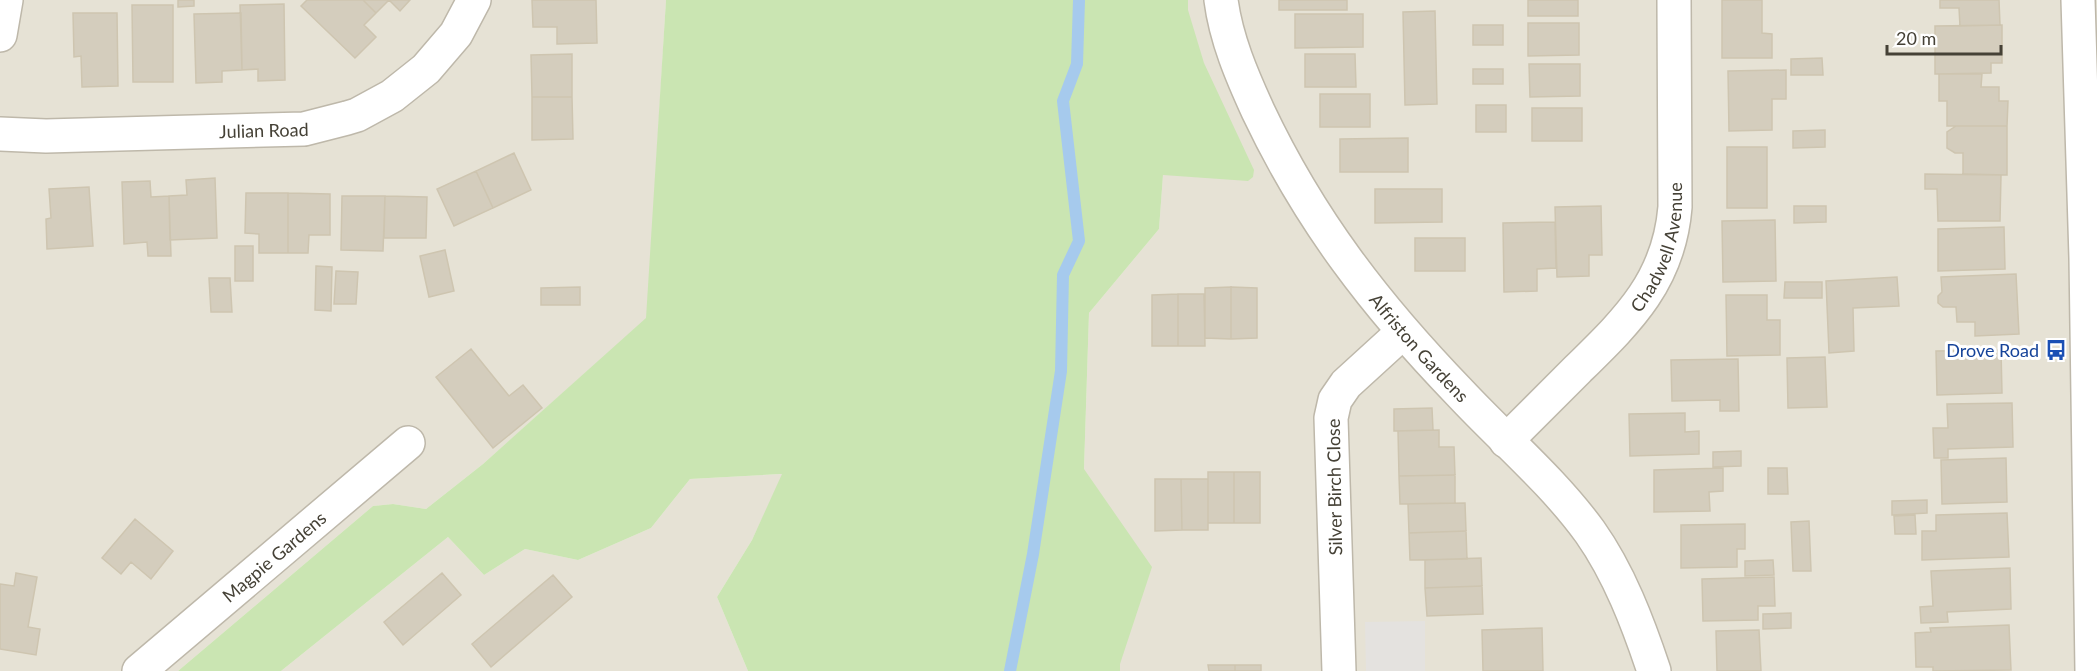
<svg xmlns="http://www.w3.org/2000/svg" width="2097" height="671" viewBox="0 0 2097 671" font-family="Lato,sans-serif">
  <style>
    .residential { fill: #e6e2d5 }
    .green { fill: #cae5b2 }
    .parking { fill: #e4e2df }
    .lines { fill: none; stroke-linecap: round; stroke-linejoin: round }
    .stream { stroke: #a6caed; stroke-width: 12 }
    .building { fill: #d4cdbd; stroke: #cec5b0; stroke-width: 1.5 }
    .minor-casing { stroke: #beb8aa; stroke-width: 36 }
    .minor { stroke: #fff; stroke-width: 33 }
    .labels { text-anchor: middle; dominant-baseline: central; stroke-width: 6; stroke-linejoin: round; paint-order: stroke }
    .street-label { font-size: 18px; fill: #454136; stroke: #fff }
    .transit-label { font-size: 18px; fill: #164399; stroke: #fff; text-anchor: end }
  </style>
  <rect width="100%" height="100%" fill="#f3f0e7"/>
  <path class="residential" d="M0,0H666L647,318L483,464L426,509L393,504L373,506L178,671H0Z
    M1188,0H2097V671H1120L1084,470L1089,313L1159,229L1163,175Z
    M783,474L752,540L717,597L748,671H281L448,537L484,575L525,549L578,560L651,528L690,479Z"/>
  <path class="green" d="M666,0H1188V10L1204,63L1254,170L1253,177L1248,181L1163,175L1159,229L1089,313L1084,469L1152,567L1120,664V671H748L717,597L752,540L782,474L690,479L651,528L578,560L525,549L484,575L448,537L281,671H178L373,506L393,504L426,509L483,464L646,318Z"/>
  <path class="parking" d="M1425,621V671H1366L1365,622Z"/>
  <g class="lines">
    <path class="stream" d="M1010,671L1033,554L1061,371L1063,275L1079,241L1063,101L1077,64L1079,0"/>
  </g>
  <path class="building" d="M178,0H194V6L178,7Z
    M307,0H363L376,13L364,25L376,37L355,58L301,6Z
    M363,0H410L400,11L389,0L376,13Z
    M532,0H596L597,43L557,44V27H533Z
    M1279,0H1347V10H1279Z
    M1528,0H1578V16H1528Z
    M1722,0H1762V33L1772,34V58H1722Z
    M1940,0H1999L2000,25L1960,26L1959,8H1940Z
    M284,4L285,80L258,81V69L242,70L240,5Z
    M132,5H173V82H133Z
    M1435,11L1437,104L1405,105L1403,12Z
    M73,13H117L118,86L82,87L81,56L74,57Z
    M241,13L242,70L222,71V82L196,83L194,14Z
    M1295,14H1363V47L1295,48Z
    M1528,23H1579V55L1528,56Z
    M1473,25H1503V45H1473Z
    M2002,25V63H1991V73L1935,74V26Z
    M572,54V97H532L531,55Z
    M1305,54H1355L1356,87H1305Z
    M1822,58L1823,75H1791V59Z
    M1529,64H1580V96L1530,97Z
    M1473,69H1503V84H1473Z
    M1786,70V99H1772V130L1729,131L1728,71Z
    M1939,74H1982L1981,87H1999V101H2008L2007,126H1947V101H1939Z
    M1320,94H1370V127H1320Z
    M532,97H572L573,139L532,140Z
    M1476,105H1506V132H1476Z
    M1532,108H1582V141H1532Z
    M1956,126H2007V175L1963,174V153H1955L1947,148V132Z
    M1825,130V147L1793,148V131Z
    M1408,138V172H1340V139Z
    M1727,147H1767V208H1727Z
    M514,153L531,190L493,208L476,171Z
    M476,171L493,208L454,226L437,189Z
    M1925,174L2001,175L2000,221H1938L1937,189H1925Z
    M215,178L217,238L170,240L169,196L187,195L186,180Z
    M150,181L151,197L169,196L171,256H148L147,242L124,244L122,182Z
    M89,187L93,246L47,249L46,219L51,218L49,189Z
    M1375,189H1442V222L1375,223Z
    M246,193H288V253H259V234L245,233Z
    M288,193L330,194V235H309L308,253H288Z
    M342,196H385L383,251L341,250Z
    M385,196L427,197L426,238H384Z
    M1601,206L1602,255H1589V276L1557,277L1555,207Z
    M1794,206H1826V222L1794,223Z
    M1775,220L1776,281L1723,282L1722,221Z
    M1555,222L1556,268L1537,269V291L1504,292L1503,223Z
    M2004,227L2005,269L1938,271V229Z
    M1415,238H1465V271H1415Z
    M235,246H253V281H235Z
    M445,250L454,291L429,297L420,256Z
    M316,266L332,267L331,311L315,310Z
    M336,271L358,272L356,304H334Z
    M2016,274L2019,334L1975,336V322H1957L1956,307H1943L1938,303V296L1942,292L1941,277Z
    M1897,277L1899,306L1853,308L1854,351L1829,353L1826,281Z
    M209,278H230L232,312H211Z
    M1785,282H1822V298H1784Z
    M580,287V305H541V288Z
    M1231,287L1257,288V338L1231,339Z
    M1231,287V339L1205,338V288Z
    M1178,294H1204L1205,346H1178Z
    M1178,294V346H1152V295Z
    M1726,295H1767V320H1780V355L1727,356Z
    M471,349L509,396L523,385L542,408L493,448L436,377Z
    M2001,350L2002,393L1937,395L1936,351Z
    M1825,357L1827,407L1788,408L1787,358Z
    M1738,359L1739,411H1720V400L1672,401L1671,360Z
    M2012,403L2013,447L1948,449V458H1934L1933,428H1948L1947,404Z
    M1432,408L1433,430L1394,431V409Z
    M1685,413V432L1699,431V454L1630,456L1629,414Z
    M1439,430V447H1454L1455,475L1399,476L1398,431Z
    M1741,451V466L1713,467V452Z
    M2006,458L2007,502L1942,504L1941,460Z
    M1723,468V491L1709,492L1710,511L1654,512V470Z
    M1768,468H1787L1788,494H1768Z
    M1208,472H1234V523H1208Z
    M1234,472H1260V523H1234Z
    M1455,475V503L1400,504L1399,476Z
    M1155,479H1181L1182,530L1155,531Z
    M1181,479H1208V530H1182Z
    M1927,500V513L1892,515V501Z
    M1465,503L1466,531L1409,533L1408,504Z
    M2007,513L2009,557L1922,560V531H1936V515Z
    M1915,515L1916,534H1895L1894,516Z
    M135,519L173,551L151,579L131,562L121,574L102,558Z
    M1809,521L1811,571H1793L1791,522Z
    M1745,524V549H1737V567L1681,568V525Z
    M1466,531L1467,559L1410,560L1409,533Z
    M1481,558L1482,586L1425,588V560Z
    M1773,560L1774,575L1745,576V561Z
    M2010,568L2011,609L1947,612L1948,622L1921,623L1920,607L1933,606L1931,571Z
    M16,573L37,577L28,627L40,629L36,655L0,649V584L14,586Z
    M442,573L461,595L403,645L384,622Z
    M553,575L572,597L491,667L472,644Z
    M1774,577L1775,606H1758V620L1703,621L1702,579Z
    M1482,586L1483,614L1427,616L1425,588Z
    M1791,613V628L1763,629V614Z
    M2009,625L2011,670L1933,671V667H1916L1915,633L1931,632L1930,628Z
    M1542,628L1543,671H1483L1482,630Z
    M1759,630L1761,671H1717L1716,631Z
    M1208,665H1235V671H1209Z
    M1235,665H1261V671H1235Z"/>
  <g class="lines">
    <defs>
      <g id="minor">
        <path id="s1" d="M1221,0C1226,39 1242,76 1258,111C1310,221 1376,306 1460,393C1503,439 1553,481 1590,532C1619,573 1638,623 1654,671"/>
        <path d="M2078,0L2086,258L2092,671"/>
        <path d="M0,35L6,0"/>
        <path id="s2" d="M0,134L46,136L304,129L347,118L357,115L392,96L426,69L456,34L474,0"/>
        <path id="s3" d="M1506,441C1530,417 1554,393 1578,369C1628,320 1669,281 1675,207L1674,0"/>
        <path id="s4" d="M139,671L408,443"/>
        <path d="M1339,671L1331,418L1335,400L1346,384L1403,332"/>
      </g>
    </defs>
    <use href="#minor" class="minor-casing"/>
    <use href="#minor" class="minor"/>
  </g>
  <defs>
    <symbol id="bus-bare" viewBox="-9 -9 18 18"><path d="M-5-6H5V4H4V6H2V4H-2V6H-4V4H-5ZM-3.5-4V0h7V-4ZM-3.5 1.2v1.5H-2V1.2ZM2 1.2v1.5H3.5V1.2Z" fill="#1a4fb4" stroke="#fff" stroke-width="2.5" paint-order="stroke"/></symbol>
  </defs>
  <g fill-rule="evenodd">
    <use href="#bus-bare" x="2041" y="335" width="30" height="30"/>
  </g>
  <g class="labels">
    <g class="street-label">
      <text stroke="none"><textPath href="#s2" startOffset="264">Julian Road</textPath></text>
      <text stroke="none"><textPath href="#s3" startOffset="252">Chadwell Avenue</textPath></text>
      <text stroke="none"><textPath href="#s1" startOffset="405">Alfriston Gardens</textPath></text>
      <text transform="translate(1334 487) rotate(-91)">Silver Birch Close</text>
      <text stroke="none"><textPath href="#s4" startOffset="177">Magpie Gardens</textPath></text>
    </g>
    <g class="transit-label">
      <text x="2039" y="350">Drove Road</text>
    </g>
  </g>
  <path d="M1887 45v9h114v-9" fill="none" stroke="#454136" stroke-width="3"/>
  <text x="1896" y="45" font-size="18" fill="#454136" stroke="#ffffff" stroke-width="4.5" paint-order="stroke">20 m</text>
</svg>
